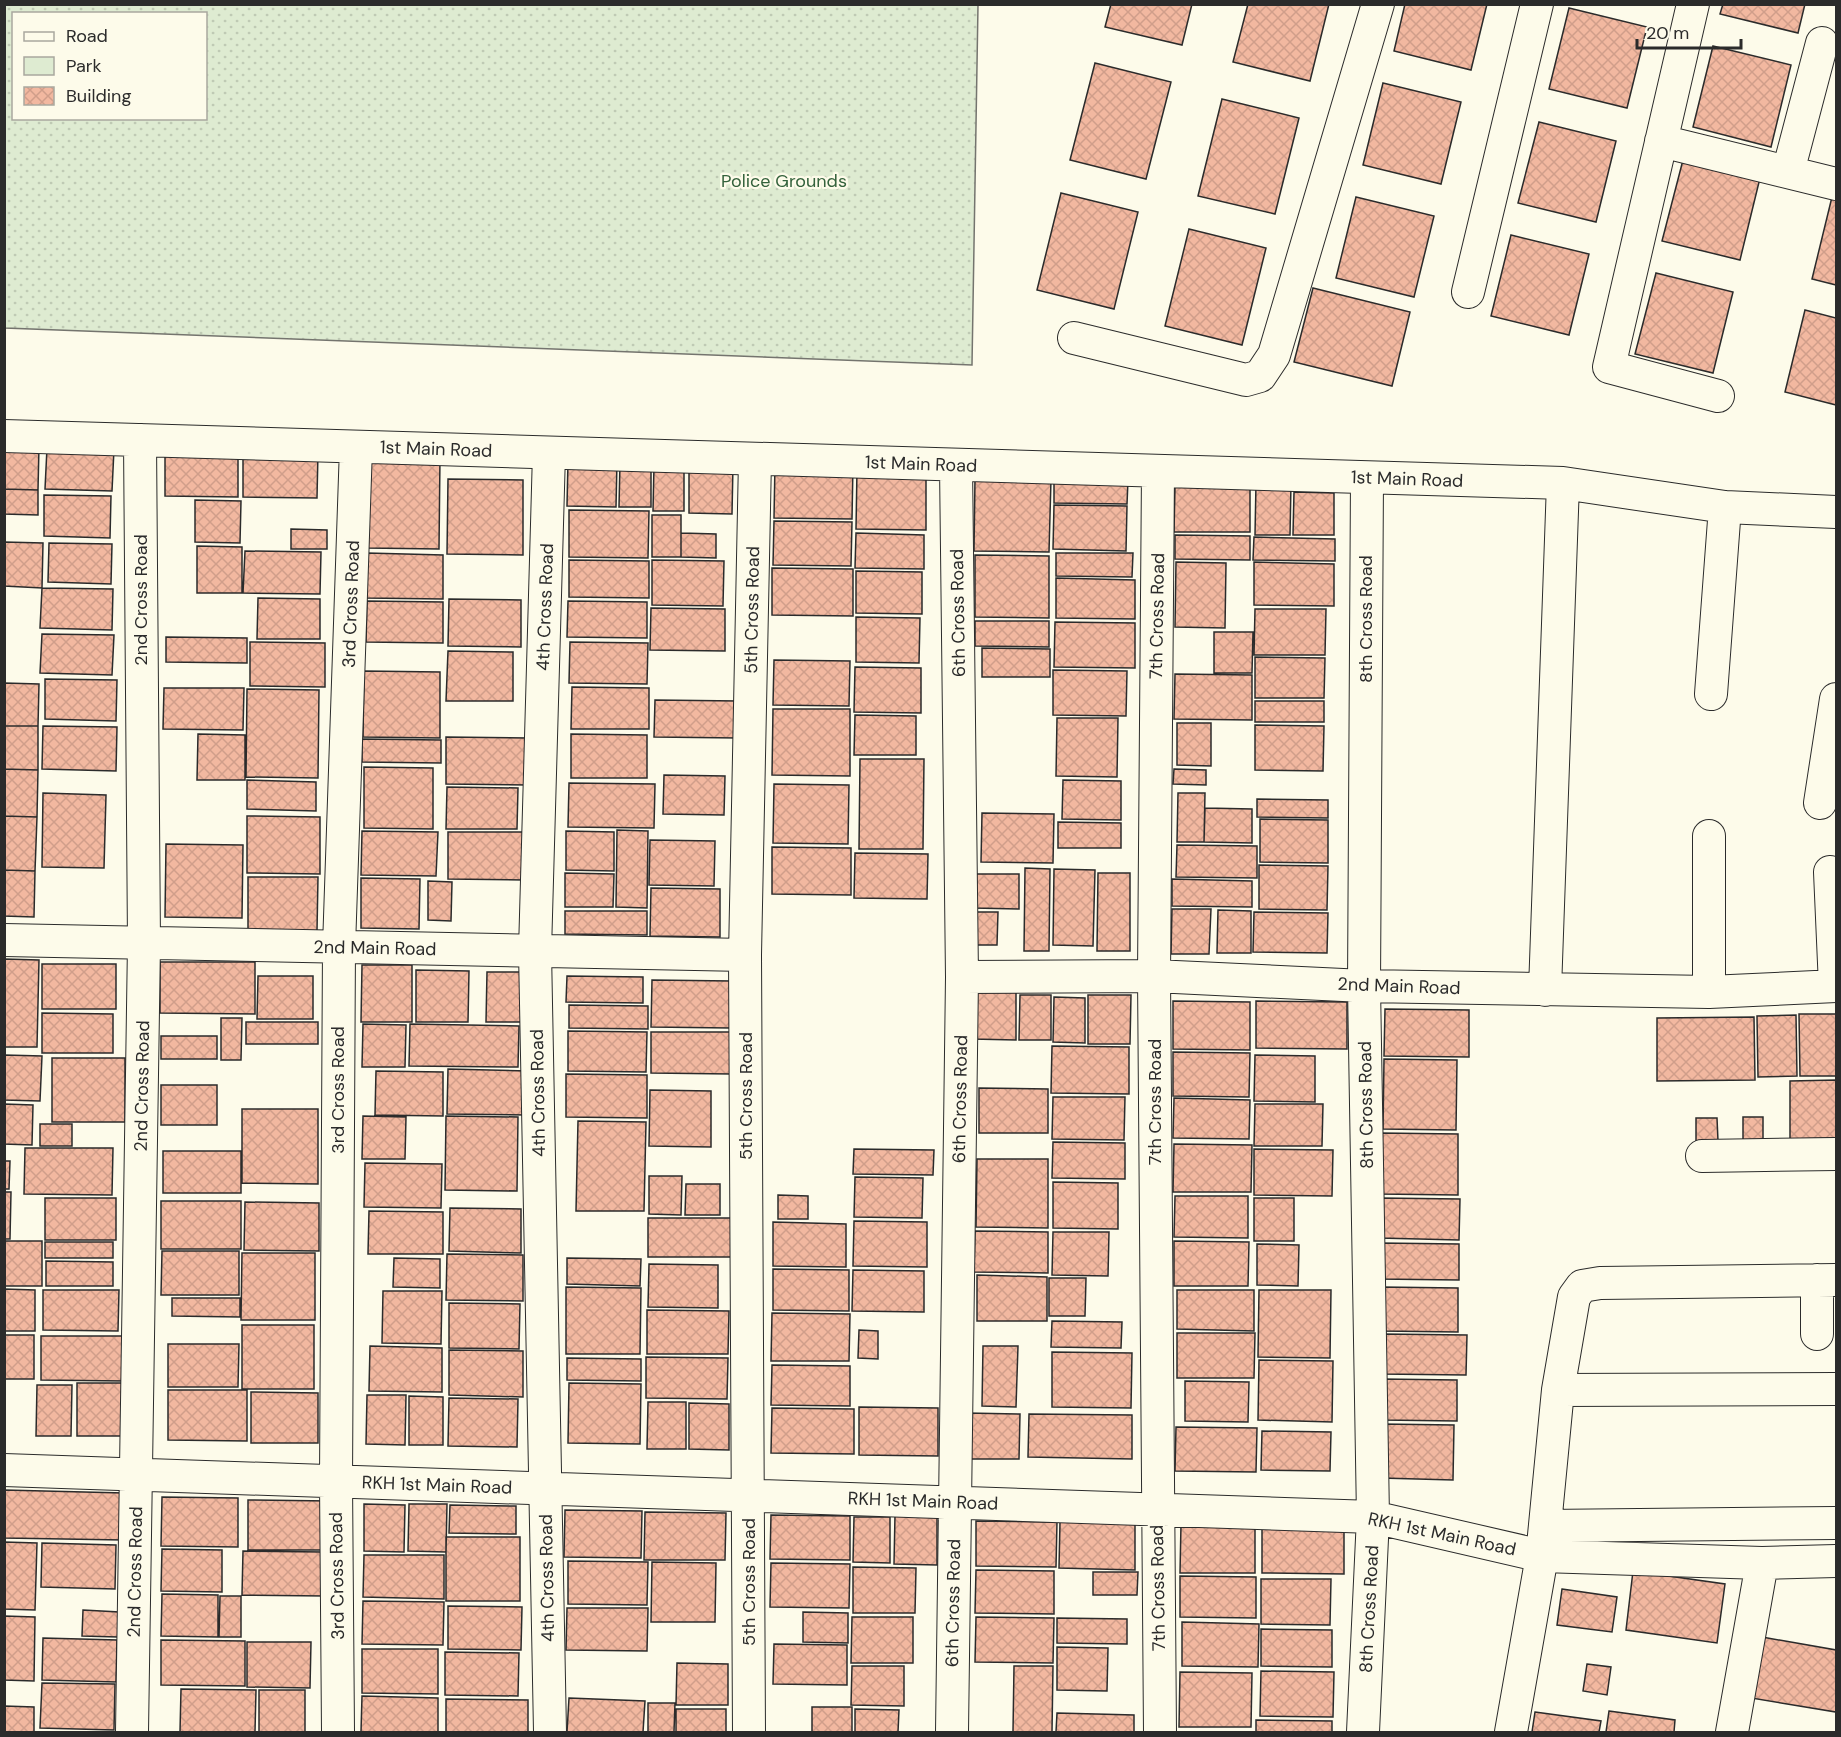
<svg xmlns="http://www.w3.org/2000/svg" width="1841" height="1737" viewBox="0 0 1841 1737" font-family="'DM Sans',sans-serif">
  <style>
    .green { fill: url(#green-dots); stroke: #74746e; stroke-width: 1.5; fill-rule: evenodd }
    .building { fill: url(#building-cross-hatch); stroke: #2b2b2b; stroke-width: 1.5 }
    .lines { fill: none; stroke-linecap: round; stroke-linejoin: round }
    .minor-casing { stroke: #2b2b2b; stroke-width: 34 }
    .minor { stroke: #fdfbea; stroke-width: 32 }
    .labels { text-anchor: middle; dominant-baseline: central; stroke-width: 4.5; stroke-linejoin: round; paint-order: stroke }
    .park-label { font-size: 18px; fill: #34623c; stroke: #fdfbea }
    .street-label { font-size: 18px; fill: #2b2b2b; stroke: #fdfbea }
  </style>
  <defs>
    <pattern id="green-dots" width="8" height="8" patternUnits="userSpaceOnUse" patternTransform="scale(1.5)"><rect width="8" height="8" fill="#deebd1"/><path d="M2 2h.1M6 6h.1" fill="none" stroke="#bfcab4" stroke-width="1.8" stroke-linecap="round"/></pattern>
    <pattern id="building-cross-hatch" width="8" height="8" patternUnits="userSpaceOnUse" patternTransform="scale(1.5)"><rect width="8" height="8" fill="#f2b8a0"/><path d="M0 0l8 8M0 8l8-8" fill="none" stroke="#d09e8a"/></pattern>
  </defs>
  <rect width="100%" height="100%" fill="#fdfbea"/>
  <path class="green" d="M5,4L978,5L972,365L5,328ZM14,14H206V118H14Z"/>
  <path class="building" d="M1111,4H1192L1182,45L1105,27Z
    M1248,4H1329L1310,81L1233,62Z
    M1405,4H1487L1471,70L1394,51Z
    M1723,4H1805L1798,33L1720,14Z
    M1569,8L1647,27L1627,108L1549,89Z
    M1713,46L1791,65L1771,147L1693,127Z
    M1095,63L1171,82L1146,179L1070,160Z
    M1383,83L1461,102L1441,184L1363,165Z
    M1222,99L1299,118L1275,214L1198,196Z
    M1539,122L1616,141L1596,222L1518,203Z
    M1683,160L1760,178L1740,260L1662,241Z
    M1061,193L1138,212L1114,309L1037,290Z
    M1356,197L1434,216L1414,297L1336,278Z
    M1832,197L1836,198V285L1812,279Z
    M1189,229L1266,248L1242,345L1165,326Z
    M1511,235L1589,254L1569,335L1491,316Z
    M1656,273L1733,292L1713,373L1635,354Z
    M1313,288L1410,312L1392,386L1294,362Z
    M1805,310L1836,318V405L1785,392Z
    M4,445L39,446L38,490L4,489Z
    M47,448L114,449L112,491L45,489Z
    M165,450L238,451V497L165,496Z
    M243,451L318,452L317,498L243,497Z
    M368,456L440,457L439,549L367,548Z
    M568,461H617L616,507L567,506Z
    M620,463L651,464V507H619Z
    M775,464L853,465L852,519L774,518Z
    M654,465H684V511H653Z
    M689,465H733L732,514L689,513Z
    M857,469L926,470V530L856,529Z
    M975,478L1051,479L1049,552L974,551Z
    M448,479L523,480V555L447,554Z
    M1054,479L1128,480L1127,504L1054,503Z
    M1256,483H1291L1290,535H1255Z
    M1175,486L1250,487V532H1174Z
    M4,489L38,490V515L4,514Z
    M1294,492L1334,493V535H1293Z
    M44,495L111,496L110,538L44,536Z
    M195,500L241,501L240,543L195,542Z
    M1054,505L1127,506L1126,551L1053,549Z
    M569,510L649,511L648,558L569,557Z
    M652,515H681V557H652Z
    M774,521L852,522L851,566L773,565Z
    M291,529L327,530V549H291Z
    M681,533L716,534V558L681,557Z
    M856,533L924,535V569L855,568Z
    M1175,535L1250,536V560L1175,559Z
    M1254,537L1335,539V561L1253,560Z
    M4,542L43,543L42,588L4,586Z
    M49,543L112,544L111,584L48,582Z
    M197,546L242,547V593H197Z
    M245,551L321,552L320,594L243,593Z
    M367,553L443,555V599L366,598Z
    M1056,553H1133L1132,577L1056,576Z
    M975,555L1049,556V618L975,617Z
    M569,560L649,561V598L569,597Z
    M652,560L724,561L723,606L652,605Z
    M1176,562L1226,563L1225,628L1175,627Z
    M1254,562L1334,564V606L1254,605Z
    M772,568L853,569V616L772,615Z
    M856,571L922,572V614L856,613Z
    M1056,578L1135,580V619L1056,618Z
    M42,588L113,589L112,630L40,628Z
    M258,598L320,599V639H257Z
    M449,599L521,600V647L448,646Z
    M367,601L443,602V643L366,642Z
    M568,601L647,602V638L567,637Z
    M651,608L725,609V651L650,650Z
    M1255,609H1326L1325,655H1254Z
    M856,617L920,618L919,663L856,662Z
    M975,621H1049V647L975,646Z
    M1055,622L1135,623V668L1054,667Z
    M1214,632H1253L1252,673H1214Z
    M42,634L114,635L112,675L40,673Z
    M166,637L247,638V663L166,662Z
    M250,642L325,643V687L250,686Z
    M570,642L648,643L647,684L569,683Z
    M982,648L1050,649V677H982Z
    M448,651L513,652V701H446Z
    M1255,657L1325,658L1324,698H1255Z
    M774,660L850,661L849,706L773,705Z
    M855,667L921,668V713L854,712Z
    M1053,670L1127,671L1126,716L1053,715Z
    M364,671L440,672V738L363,737Z
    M1175,674L1252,675V720L1174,719Z
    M45,679L117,680L116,721L45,719Z
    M4,683L39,684L38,726H4Z
    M572,687L649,688V729H571Z
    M164,688H244L243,730L163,729Z
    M247,689L319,690L318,778L246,777Z
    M655,700L738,701V738L654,737Z
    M1255,701H1324V722H1255Z
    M773,709H850V776L772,775Z
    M855,715L916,716V755H854Z
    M1057,718H1118L1117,777L1056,776Z
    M1177,723H1211V766L1177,765Z
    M1255,725L1324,726L1323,771L1255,770Z
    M4,726H38V770L4,769Z
    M43,726L117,727L116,771L42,769Z
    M198,734L245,735V780H197Z
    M571,734L647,735V778H571Z
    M446,737L528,738L527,785L446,784Z
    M362,739L441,740V763L362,762Z
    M860,759H924L923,849H859Z
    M364,767L433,768V829L364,828Z
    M4,769L38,770L37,817L4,816Z
    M1174,769L1206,770V785L1173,784Z
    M664,775L725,776L724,815L663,814Z
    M247,780L316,782V811L247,809Z
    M1063,780L1121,781V820L1062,819Z
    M569,783L655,784L654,828L568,827Z
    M774,784L849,785L848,844L773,843Z
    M447,787L518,788L517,829H446Z
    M43,793L106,795L104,868L42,867Z
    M1178,793H1205L1204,842H1177Z
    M1257,799L1328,800V818L1257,817Z
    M1205,808L1252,809V843L1204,842Z
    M982,813L1054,814L1053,863L981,862Z
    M4,816L37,817L35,871L4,870Z
    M247,816L320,817V874L247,873Z
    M1260,819L1328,820V863L1260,862Z
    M1058,822L1121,823V848H1058Z
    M617,830L648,831L647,908L616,907Z
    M362,831L438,832L436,876L361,875Z
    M566,831L614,832V871L566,870Z
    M448,832H523V880L448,879Z
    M650,840L715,841L714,886L649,885Z
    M166,844L243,845L242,918L165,917Z
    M1177,845L1257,846V878L1176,877Z
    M772,847L851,848V895L772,894Z
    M855,853L928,854L927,899L854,898Z
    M1259,865L1328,866L1327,910L1259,909Z
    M1025,868L1050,869L1049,951H1024Z
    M1054,869L1095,870L1093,946L1053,945Z
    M4,870L35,871L34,917L4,916Z
    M565,873L614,874L613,907H565Z
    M1098,873H1130V951H1097Z
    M974,874H1019V909L974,908Z
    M248,877H318L317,931L248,929Z
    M361,878L420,879L419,929L361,928Z
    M1172,879L1252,881V907L1172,906Z
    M428,881L452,882L451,921L428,920Z
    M651,888L720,889V937L650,936Z
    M1172,909H1211L1209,954H1171Z
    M1218,910L1251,911V953H1217Z
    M565,911H647V935L565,934Z
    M973,912H998L997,945H972Z
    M1254,912L1328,913L1327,953L1253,952Z
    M4,959L39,960L37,1047H4Z
    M160,962H255V1014L160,1013Z
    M42,964H116V1009H42Z
    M362,965H412V1022H361Z
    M416,970L469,971L468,1022H416Z
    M487,972H531V1022H486Z
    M258,976H313V1019H257Z
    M567,976L643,977V1003L566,1002Z
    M652,980L731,981L730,1028L651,1027Z
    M973,990L1016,991V1040L972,1039Z
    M1020,995H1051V1040H1019Z
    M1088,995H1131L1130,1044H1088Z
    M1054,997L1085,998V1043L1053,1042Z
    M1173,1001L1250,1002V1050L1173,1049Z
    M1256,1001L1347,1002V1049L1256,1048Z
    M569,1005L648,1006V1029L569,1028Z
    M1385,1009L1469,1010V1057L1384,1056Z
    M42,1013L113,1014V1053H42Z
    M1799,1014H1836V1076H1800Z
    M1796,1015L1797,1076L1758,1077L1757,1016Z
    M1754,1017L1755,1080L1657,1081V1018Z
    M221,1018H242L241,1060H221Z
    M246,1022H318V1044H246Z
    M363,1024L406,1025L405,1067H362Z
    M410,1024L519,1026L518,1067L409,1066Z
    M568,1031L647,1032L646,1072L568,1071Z
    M651,1032H731V1074L651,1073Z
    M161,1036H217V1059H161Z
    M1052,1046L1129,1047V1094L1051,1093Z
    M1173,1052L1250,1053L1249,1097L1173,1096Z
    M4,1055L42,1056L40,1101L4,1100Z
    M1255,1055L1315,1056V1102L1254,1101Z
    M52,1058H125V1122H52Z
    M1384,1059L1457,1060L1456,1130L1383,1129Z
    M448,1069L527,1071V1115L447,1114Z
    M376,1071L443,1072V1116L375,1115Z
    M566,1074L647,1075V1118L566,1117Z
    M1836,1080V1138L1790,1139V1081Z
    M161,1085H217V1125H161Z
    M979,1088L1048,1089V1133H979Z
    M650,1090L711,1091V1147L649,1146Z
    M1053,1097H1125L1124,1140L1052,1139Z
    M1174,1098L1250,1100L1249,1139L1173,1138Z
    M4,1104L33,1105L32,1145L4,1144Z
    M1255,1104H1323L1322,1146H1254Z
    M242,1109H318V1184L242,1183Z
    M363,1116L406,1117L405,1159H362Z
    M446,1116L518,1117L517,1191L445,1190Z
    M1743,1117H1763V1141H1743Z
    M1696,1118H1717L1718,1141H1696Z
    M578,1121L646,1122L644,1211H576Z
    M40,1124H72V1146H40Z
    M1380,1133L1458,1134V1195L1379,1194Z
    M1053,1142L1125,1143V1179L1052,1178Z
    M1174,1144L1252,1145L1251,1192H1173Z
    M25,1148H113L112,1195L24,1194Z
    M854,1149L934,1150L933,1175L853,1174Z
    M1254,1149L1333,1150L1332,1196L1254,1195Z
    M163,1151H241V1193H163Z
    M977,1159H1048V1228L976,1227Z
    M4,1161H10L9,1189H4Z
    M365,1163L442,1164L441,1208L364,1207Z
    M649,1176H682L681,1215L649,1214Z
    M855,1177L923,1178L922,1218L854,1217Z
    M1053,1182L1118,1183V1229L1053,1228Z
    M686,1184H720V1215H685Z
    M4,1192H11L10,1239H4Z
    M778,1195L808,1196V1219H778Z
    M1175,1196H1248V1238L1174,1237Z
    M45,1198H116V1240H45Z
    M1254,1198H1294V1241H1254Z
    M1380,1198L1460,1199L1459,1240L1379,1238Z
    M161,1201H241V1249H161Z
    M245,1202L319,1203V1251L244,1250Z
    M450,1208L521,1209V1253L449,1251Z
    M369,1211L443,1212V1254H368Z
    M648,1218H732L731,1257H648Z
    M854,1221L927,1222V1267L853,1266Z
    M773,1222L846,1224V1267L773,1266Z
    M975,1231L1048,1232V1273L974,1272Z
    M1053,1232H1109L1108,1276L1052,1275Z
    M4,1241H42V1286H4Z
    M1174,1241L1249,1242L1248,1286H1174Z
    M45,1242H113V1258H45Z
    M1379,1243L1459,1244V1280L1378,1279Z
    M1257,1244L1299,1245L1298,1286L1257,1285Z
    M162,1251H239V1295H161Z
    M242,1253H315V1320H241Z
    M447,1254L523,1255V1301L446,1300Z
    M394,1258L440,1259V1288L393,1287Z
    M567,1258L641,1259L640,1286L567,1284Z
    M46,1261L113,1262V1286H46Z
    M649,1264L718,1265V1308L648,1307Z
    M773,1269L849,1270V1311L773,1310Z
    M853,1270L924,1271V1312L852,1311Z
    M977,1275L1047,1277V1321H977Z
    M1049,1278H1086L1085,1316H1049Z
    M566,1287L641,1288L640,1354H566Z
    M1381,1287L1458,1288V1332L1381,1331Z
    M4,1289L35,1290V1331H4Z
    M43,1290H119L118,1331L43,1330Z
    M1177,1290H1254V1331L1177,1329Z
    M1259,1290H1331L1330,1358L1258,1357Z
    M383,1291H442L441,1344L382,1343Z
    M172,1298H240V1317L172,1316Z
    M449,1303L520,1304L519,1349L449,1348Z
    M647,1310L729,1311L728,1354H647Z
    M772,1313L850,1314L849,1361H771Z
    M1052,1321L1122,1322L1121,1348L1051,1347Z
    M242,1325H314V1389H242Z
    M859,1330L878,1331V1359L858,1358Z
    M1177,1333H1255L1254,1378H1177Z
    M1382,1334L1467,1335L1466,1375L1381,1374Z
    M4,1335H34V1379H4Z
    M41,1336H124V1381L41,1380Z
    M168,1344H239L238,1387H168Z
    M370,1346L442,1348V1392L369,1391Z
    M983,1346H1018L1016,1407L982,1406Z
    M449,1350L523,1351V1397L449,1395Z
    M1052,1352L1132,1353L1131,1408L1052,1407Z
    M646,1357L728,1358L727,1399L646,1398Z
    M567,1358L641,1359V1381L567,1380Z
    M1259,1360L1333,1361L1332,1422L1258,1420Z
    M772,1365L850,1366V1406L771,1405Z
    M1382,1379L1457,1380V1421L1382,1420Z
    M1185,1381L1249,1382L1248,1422L1185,1421Z
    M77,1383H126V1436H77Z
    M569,1383L641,1384L640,1444L568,1443Z
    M37,1385H72L71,1436H36Z
    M168,1390H247V1441L168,1440Z
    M251,1392L318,1393V1443H251Z
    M367,1395H406L405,1445L366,1444Z
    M409,1396L443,1397V1445H409Z
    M449,1398L518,1399L517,1447L448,1446Z
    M648,1402H686V1449H647Z
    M689,1403L729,1404V1450L689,1449Z
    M859,1407L938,1408V1456L859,1455Z
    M772,1408L854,1409V1454L771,1453Z
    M966,1413L1020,1414L1019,1459H966Z
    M1029,1414L1132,1415V1459L1028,1457Z
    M1381,1424L1454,1425L1453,1480L1381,1478Z
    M1176,1427L1257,1428L1256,1472L1175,1471Z
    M1262,1431L1331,1432L1330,1471L1261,1470Z
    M4,1490L124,1493L123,1540L4,1538Z
    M162,1497L238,1498V1547L161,1546Z
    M248,1500L330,1501V1550H248Z
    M364,1504L405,1505L404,1552L364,1551Z
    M409,1504H447L446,1552L408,1551Z
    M450,1505L516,1506V1534L449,1533Z
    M565,1510L642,1511L641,1558L564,1557Z
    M645,1512L726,1513L725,1560H644Z
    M771,1515L850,1516V1560L770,1559Z
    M895,1515L937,1516V1565L894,1564Z
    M854,1517H890V1563L853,1562Z
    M976,1521L1057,1522L1056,1567L976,1566Z
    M1060,1522H1135V1570L1059,1568Z
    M1181,1524L1255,1525V1573H1180Z
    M1262,1526L1344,1527V1574L1262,1573Z
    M446,1537H520V1601H446Z
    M4,1542L37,1543L35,1610L4,1609Z
    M42,1543L116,1545L115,1589L41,1587Z
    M162,1549L222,1550V1592L161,1591Z
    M243,1551L325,1552V1596L242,1595Z
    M364,1555H444V1599L363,1597Z
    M568,1561L648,1562L647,1605L568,1604Z
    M652,1562L716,1563L715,1622H651Z
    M771,1563L850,1564L849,1608L770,1607Z
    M853,1567L916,1568L915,1613H853Z
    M976,1570L1054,1571V1614L975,1613Z
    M1633,1571L1725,1584L1717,1643L1626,1630Z
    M1093,1572H1138L1137,1595H1093Z
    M1180,1576L1256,1577V1618L1180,1617Z
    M1261,1579H1331L1330,1625L1261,1624Z
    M1562,1589L1617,1597L1612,1632L1557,1625Z
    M162,1594L218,1595V1637L161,1636Z
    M220,1596H241V1637H219Z
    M363,1601L444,1602L443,1645L362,1644Z
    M448,1606L522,1607L521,1650L448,1649Z
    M567,1608H648L647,1651L566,1650Z
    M83,1610L119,1612L118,1637L82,1636Z
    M803,1612L848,1613V1643L803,1642Z
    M4,1616L35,1617L34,1681L4,1680Z
    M852,1617H913V1663H851Z
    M976,1617L1054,1618L1053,1663L975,1662Z
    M1057,1618L1127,1619V1644L1057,1643Z
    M1182,1622L1259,1624L1258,1667L1182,1666Z
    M1261,1629L1332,1630V1667L1261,1666Z
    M1762,1637L1836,1650V1712L1751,1698Z
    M43,1638L117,1640L116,1682L42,1680Z
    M161,1640L245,1641V1686L161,1685Z
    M247,1642H311L310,1688L247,1687Z
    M774,1644L847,1645V1685L773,1684Z
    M1057,1647L1108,1648L1107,1691L1057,1690Z
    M362,1649H438V1694L362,1693Z
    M445,1652L519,1653L518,1696L445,1695Z
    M677,1663L728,1664V1705H676Z
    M1587,1664L1611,1667L1607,1695L1583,1691Z
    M852,1666H904V1706L851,1705Z
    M1014,1666H1053L1052,1732H1013Z
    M1261,1671L1334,1672L1333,1717L1260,1716Z
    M1180,1672L1252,1673L1251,1727H1179Z
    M42,1683L115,1684L114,1730L40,1728Z
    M181,1689L256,1690L255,1732H180Z
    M259,1690H305V1732H259Z
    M362,1696L438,1698V1732H361Z
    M569,1698L645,1701L643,1732H567Z
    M446,1699L528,1700V1732H446Z
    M648,1703H675L674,1732H648Z
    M4,1706L34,1707V1732H4Z
    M812,1707H852V1732H812Z
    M676,1709H726V1732H676Z
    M855,1709L899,1710L898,1732H855Z
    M1609,1711L1675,1720L1674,1732H1606Z
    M1535,1712L1601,1721L1599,1732H1532Z
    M1057,1713L1134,1715V1732H1056Z
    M1256,1720L1332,1721V1732H1256Z"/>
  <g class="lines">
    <defs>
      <path id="minor" d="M1693,4L1609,367L1718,396
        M1661,141L1836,184
        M1788,172L1822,43
        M1468,292L1537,4
        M1074,338L1246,380L1260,376L1274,355L1378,4
        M4,436L1563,483L1725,507L1836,512
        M549,453L535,951L550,1732
        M1158,471L1154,976L1160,1732
        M1711,694L1725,507
        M1820,803L1836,699
        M1709,836V992
        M1830,872L1835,986
        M4,940L745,955
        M962,977L1154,976L1364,986L1709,992L1836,986
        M1545,990L1563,483
        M1702,1156L1836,1154
        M1817,1280V1334
        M1558,1390L1836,1389
        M4,1470L1373,1517L1542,1556L1762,1563L1836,1561
        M1545,1526L1836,1523
        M132,1732L144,943L140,440
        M338,1732L336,1481L339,947L356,447
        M749,1732L745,955L755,459
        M952,1732L962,977L956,465
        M1363,1732L1373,1517L1364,986L1367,478
        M1511,1732L1542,1556L1558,1390L1574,1297L1582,1286L1600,1283L1836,1280
        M1732,1732L1762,1563"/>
    </defs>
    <use href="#minor" class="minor-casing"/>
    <use href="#minor" class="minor"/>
  </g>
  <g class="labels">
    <g class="park-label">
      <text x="784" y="181">Police Grounds</text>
    </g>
    <g class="street-label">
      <text transform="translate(436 449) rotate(2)">1st Main Road</text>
      <text transform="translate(921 464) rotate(2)">1st Main Road</text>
      <text transform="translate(1407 479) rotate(2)">1st Main Road</text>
      <text transform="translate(141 600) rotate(-90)">2nd Cross Road</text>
      <text transform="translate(351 604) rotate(-88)">3rd Cross Road</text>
      <text transform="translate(545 607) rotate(-88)">4th Cross Road</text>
      <text transform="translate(752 610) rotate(-89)">5th Cross Road</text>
      <text transform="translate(958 613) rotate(-91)">6th Cross Road</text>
      <text transform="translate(1157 616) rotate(-89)">7th Cross Road</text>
      <text transform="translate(1366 619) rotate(-90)">8th Cross Road</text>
      <text transform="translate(375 948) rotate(1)">2nd Main Road</text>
      <text transform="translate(1399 986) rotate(2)">2nd Main Road</text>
      <text transform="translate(142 1086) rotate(-89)">2nd Cross Road</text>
      <text transform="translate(338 1090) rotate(-90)">3rd Cross Road</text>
      <text transform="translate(538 1093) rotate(-91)">4th Cross Road</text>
      <text transform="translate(746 1096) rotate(-90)">5th Cross Road</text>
      <text transform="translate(960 1099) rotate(-89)">6th Cross Road</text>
      <text transform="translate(1155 1102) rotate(-90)">7th Cross Road</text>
      <text transform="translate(1366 1105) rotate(-91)">8th Cross Road</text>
      <text transform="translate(437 1485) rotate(2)">RKH 1st Main Road</text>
      <text transform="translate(923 1501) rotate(2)">RKH 1st Main Road</text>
      <text transform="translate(1442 1534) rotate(12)">RKH 1st Main Road</text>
      <text transform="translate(135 1572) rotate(-89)">2nd Cross Road</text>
      <text transform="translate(337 1576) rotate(-91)">3rd Cross Road</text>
      <text transform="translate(547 1578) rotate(-91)">4th Cross Road</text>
      <text transform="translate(749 1582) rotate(-90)">5th Cross Road</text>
      <text transform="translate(1158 1588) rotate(-91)">7th Cross Road</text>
      <text transform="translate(953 1603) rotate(-89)">6th Cross Road</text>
      <text transform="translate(1369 1609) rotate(-87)">8th Cross Road</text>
    </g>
  </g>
  <rect width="1841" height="1737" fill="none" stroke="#2b2b2b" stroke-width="12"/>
  <rect x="12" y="12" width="195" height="108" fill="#fdfbea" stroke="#a9a89e" stroke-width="1.5"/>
  <rect x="24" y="32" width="30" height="9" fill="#fdfbea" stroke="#a9a89e" stroke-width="1.5"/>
  <text x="66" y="42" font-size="18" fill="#2b2b2b">Road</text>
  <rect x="24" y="57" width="30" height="18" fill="#deebd1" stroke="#a9a89e" stroke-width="1.5"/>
  <text x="66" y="72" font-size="18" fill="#2b2b2b">Park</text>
  <rect x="24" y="87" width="30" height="18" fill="url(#building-cross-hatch)" stroke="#a9a89e" stroke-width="1.5"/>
  <text x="66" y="102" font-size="18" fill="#2b2b2b">Building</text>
  <path d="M1637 39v9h104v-9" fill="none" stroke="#2b2b2b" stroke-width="3"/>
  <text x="1646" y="39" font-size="18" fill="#2b2b2b" stroke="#fdfbea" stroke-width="4.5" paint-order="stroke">20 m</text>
</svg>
